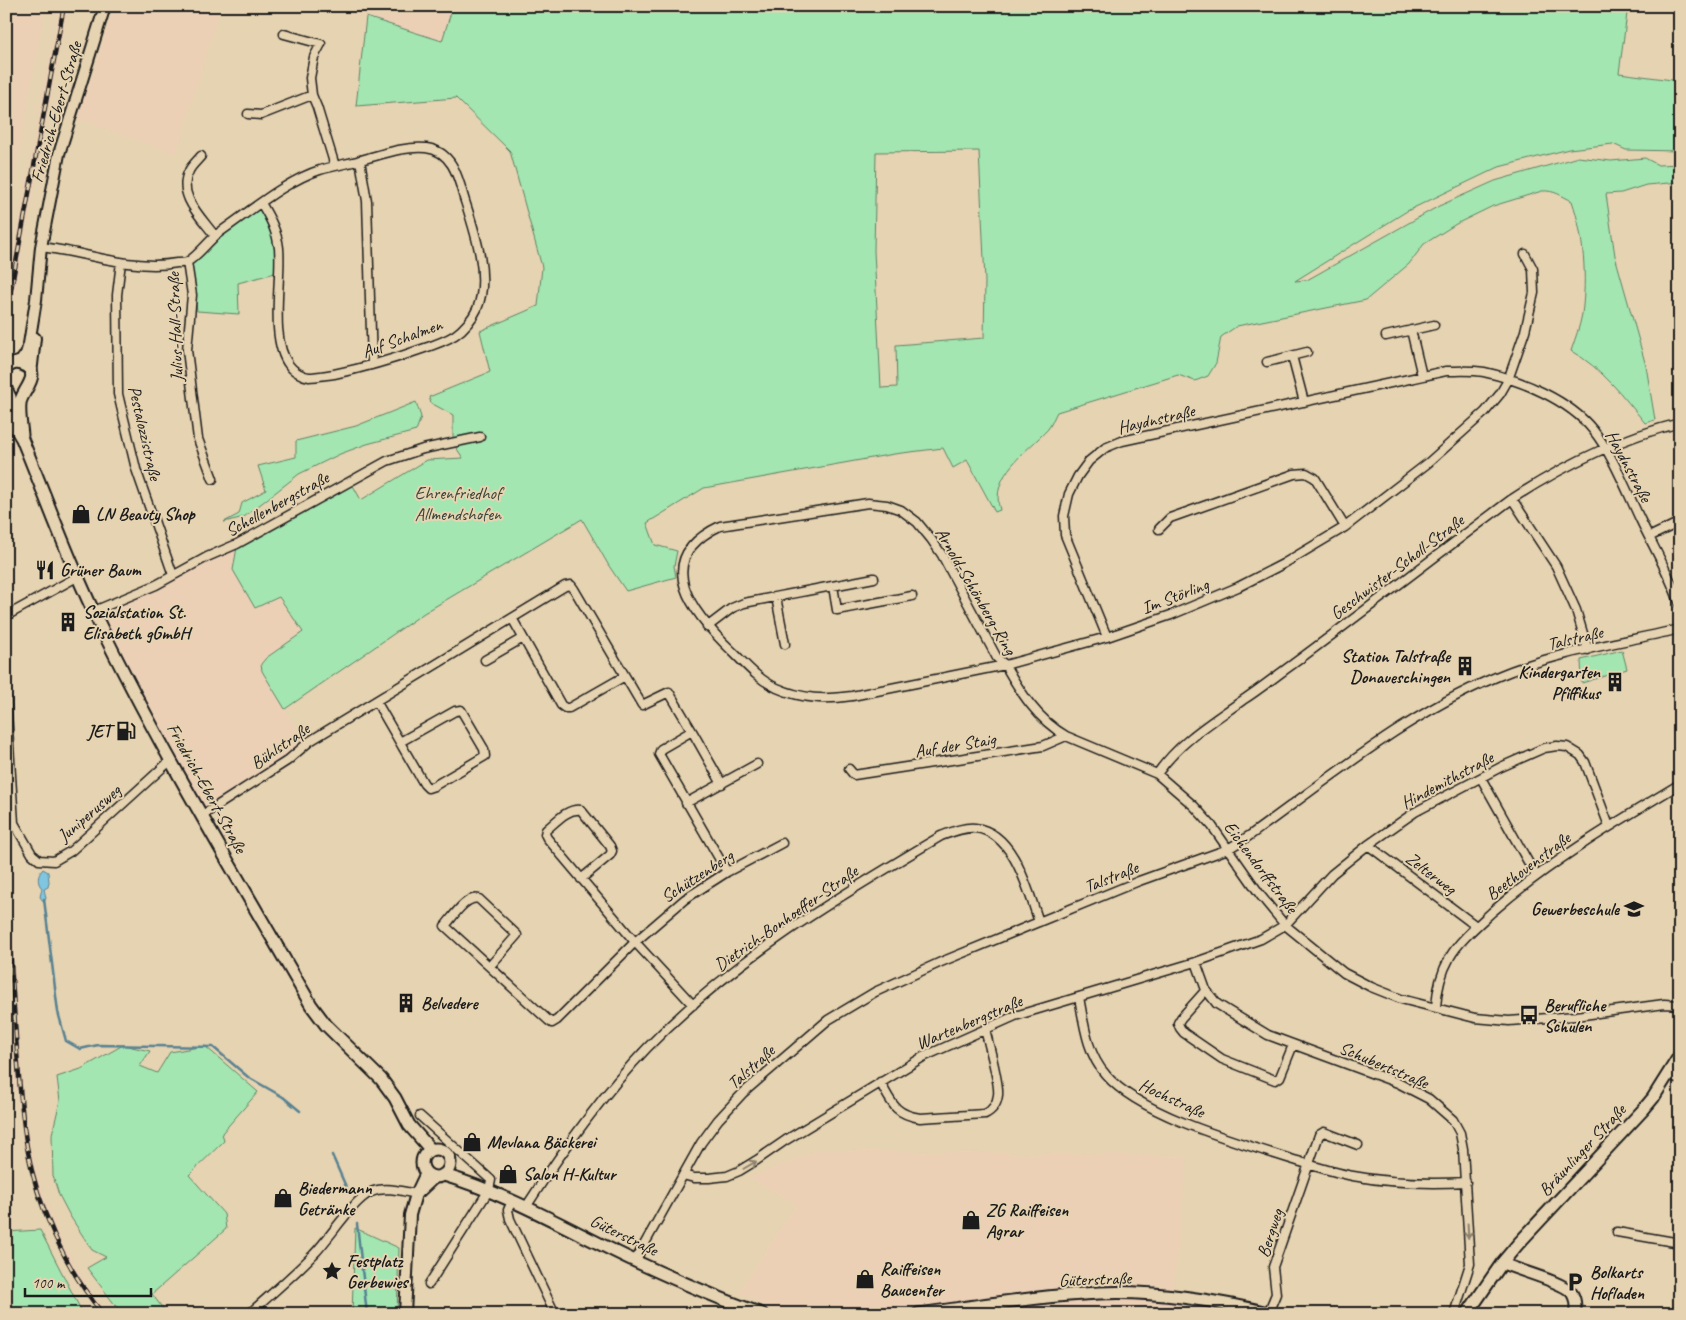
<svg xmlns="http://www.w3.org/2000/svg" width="1686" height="1320" viewBox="0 0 1686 1320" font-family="Caveat,sans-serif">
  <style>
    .built { fill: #ebd0b6 }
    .green { fill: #a3e6b1; stroke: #608166; fill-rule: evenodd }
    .water { fill: #80c6e1; stroke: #588292 }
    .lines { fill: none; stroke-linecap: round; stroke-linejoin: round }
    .stream { stroke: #588292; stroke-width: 2.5 }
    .minor-casing { stroke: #1c1c1c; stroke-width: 11 }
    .tertiary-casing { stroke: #1c1c1c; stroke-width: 14 }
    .secondary-casing { stroke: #1c1c1c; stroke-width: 15 }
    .minor { stroke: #e6d3b1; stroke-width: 8 }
    .tertiary { stroke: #e6d3b1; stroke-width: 10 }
    .secondary { stroke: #e6d3b1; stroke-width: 11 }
    .rail-casing { stroke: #1c1c1c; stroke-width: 4.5 }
    .rail { stroke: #e6d3b1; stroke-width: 2.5; stroke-dasharray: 8; stroke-linecap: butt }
    .oneway { stroke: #8b816e }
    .labels { text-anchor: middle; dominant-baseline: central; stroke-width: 4; stroke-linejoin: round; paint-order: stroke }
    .street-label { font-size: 18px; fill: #1c1c1c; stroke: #e6d3b1 }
    .park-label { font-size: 18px; fill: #37443a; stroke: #e6d3b1 }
    .poi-label { font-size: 18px; font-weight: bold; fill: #1c1c1c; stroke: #e6d3b1; text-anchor: start }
  </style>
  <rect width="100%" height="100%" fill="#e6d3b1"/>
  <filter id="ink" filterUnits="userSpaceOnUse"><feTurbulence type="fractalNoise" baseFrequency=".02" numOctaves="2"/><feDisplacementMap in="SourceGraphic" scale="10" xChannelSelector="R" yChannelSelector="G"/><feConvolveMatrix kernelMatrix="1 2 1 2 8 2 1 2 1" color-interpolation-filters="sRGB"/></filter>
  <g filter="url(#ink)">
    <path class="built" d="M6,6H45L6,224Z
      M59,6H68L6,340V292Z
      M114,6H221L176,154L78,119Z
      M323,6H453L443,42L366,17Z
      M237,547L255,608L278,597L304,633L266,658L261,664L262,671L305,743L287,757L204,810L100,611Z
      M6,820L24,1099L31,1147L43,1192L62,1242L88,1287L108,1314L98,1313L82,1291L56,1245L36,1194L24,1147L17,1099L6,1043Z
      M818,1150L1187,1156L1172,1302L1247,1314H759L760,1301L738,1293L796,1204L749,1178Z"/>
    <path class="green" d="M453,6H1628L1619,73L1680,81V151L1626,150L1613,144L1569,149L1499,167L1407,211L1295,281L1307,280L1439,206L1495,181L1578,157L1611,161L1645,158L1658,165L1680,164V182L1646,185L1621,193L1606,194L1615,256L1646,366L1655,420L1645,423C1623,396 1602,368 1571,351C1575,339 1580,326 1582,314C1587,277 1584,236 1572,201C1562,196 1554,190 1542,191L1493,206L1456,224L1424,244L1409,264L1366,300L1237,326L1221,337L1216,363L1208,376L1195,381L1178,375L1057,412C1054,417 1052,424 1048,429C1028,451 989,475 1000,510L995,512L967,460L953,468L943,448L894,454L704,488L647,523L655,545L677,551L674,566L676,577L626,591L609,566L582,519L424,613L285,709L262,671L261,664L266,658L303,632L279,597L255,608L233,570L237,547L351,482L361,500L427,460L463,458L453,443V415L431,403L429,397L490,372L480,331L538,306L542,267L510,151L456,98L356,106L366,17L442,41ZM979,151L985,281L984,338L896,345L897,387L881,388L874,251L876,152Z
      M259,209C274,233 276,244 275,273L238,283L239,314L197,311L191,262L217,238Z
      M416,402L421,417L416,431L367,444L340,454L299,474L244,517L224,522L239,514L242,503L266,490L258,466L296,457V441L356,426Z
      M1622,650L1627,669L1582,683L1581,660Z
      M123,1045L150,1051L140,1066L157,1073L170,1052L205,1046L258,1092L222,1133L224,1141L189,1175L224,1214L226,1229L152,1294L167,1314H122L87,1268L106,1257L92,1250L70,1216L59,1195L53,1176L52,1134L60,1101L57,1077L81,1069Z
      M355,1228L399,1248L397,1314H352Z
      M40,1230L83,1314H6V1232Z"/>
    <path class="water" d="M43,869L48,872L49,882L48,887L44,889L46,898L44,902L40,897L42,888C36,882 38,874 43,869Z"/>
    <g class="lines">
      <path class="stream" d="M44,899L58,1012L66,1041L80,1049L98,1045L213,1047L248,1077L283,1097L300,1111
        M332,1155L347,1189
        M357,1224L367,1314"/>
      <defs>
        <path id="minor" d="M284,34L321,44L314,57L310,78L312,95L317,107L335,166
          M248,114L261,115L312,95
          M201,156C197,161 191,166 189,171C176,195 202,218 215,236
          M360,160L367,201L372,365
          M41,247C86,252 132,271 177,263C181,263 184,263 187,262C197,257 210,239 220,232C249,212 287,180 320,170C336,165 352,163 368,158C386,153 407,146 426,148C452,151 458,176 464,198C474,229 491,277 477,309C473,318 464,329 455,335C444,342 431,346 419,350C391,360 363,368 334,374C326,375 317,377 309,377C302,376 293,371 289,365C269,339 282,280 279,248C277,231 270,218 261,203
          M1525,254L1533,269L1534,293L1525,331L1508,380L1500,394L1485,412L1428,463L1345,527L1283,564L1238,587L1171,615L1107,637L1005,665C1021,693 1037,719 1066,736L1157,774L1194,806L1212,826L1261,896L1285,925L1344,973L1371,987L1401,999L1475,1018L1509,1021L1576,1016L1664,1004L1680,1005
          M121,262L117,295L118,394L136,469L173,575
          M187,262L192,295L187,350L198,439L213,479
          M1411,330L1422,376
          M1386,336L1434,325
          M1292,356L1304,402
          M1267,362L1307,352
          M1512,499L1556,566L1576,610L1588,650
          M868,503L887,505L901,510L917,522L931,539L942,555L997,658L1005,665L852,696C825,700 802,699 777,688C759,680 747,666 733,652C694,615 648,560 720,526Z
          M1159,529L1170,518L1294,474L1306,473L1315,478L1345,527
          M1649,537L1680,522
          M833,586L837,610L912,596
          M776,597L785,644
          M94,611L156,585L207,557L237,544L387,461L423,449L480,437
          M6,616L77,577
          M707,627L732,608L744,603L874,578
          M1107,637L1065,535L1064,516L1069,494L1078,476L1089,461L1105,448L1122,441L1446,371C1458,371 1471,370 1484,372C1521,380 1569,400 1593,430C1612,453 1628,494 1641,521C1654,548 1671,577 1680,605
          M485,660L523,638
          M625,676L642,705L669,692L692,731L661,749L659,754L727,872
          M6,696L14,823L32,854L39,860L54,861L71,851L171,760
          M376,701L424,784L428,788L434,786L485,756L484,749L461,710L455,711L400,742
          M692,731L722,784
          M849,769L854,775L1043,746L1066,736
          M1157,774C1180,741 1211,723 1243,700C1260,689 1276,676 1293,664C1366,610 1438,554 1512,499C1564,465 1619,438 1680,423
          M1481,778L1536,876
          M686,803L757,764
          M201,816L287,761L310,741L565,586L571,585L574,589L625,676L569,708H565L561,705L512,618
          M1368,845L1476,926
          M1196,962L1206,990L1217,1004L1268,1035L1398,1083L1429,1099L1453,1120L1460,1133L1463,1149L1470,1264L1454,1314
          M490,966L517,935L479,899C466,895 453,917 445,926L548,1020L552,1023L557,1020L635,942L547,838L545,834L546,830C556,822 567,808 581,810L610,846L612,851L610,855L581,879
          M1206,990L1181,1018L1178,1023L1180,1028L1184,1033L1222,1059L1275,1080L1280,1077L1293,1045
          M1079,997C1084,1024 1087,1054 1106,1075C1140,1115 1240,1143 1291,1159C1311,1165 1332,1172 1353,1176C1390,1183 1428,1184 1466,1182
          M693,1005L635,942L685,899L727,872L782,843
          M1436,1007C1437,989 1441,973 1450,957C1459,941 1478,925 1492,912C1549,862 1615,823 1680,784
          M1668,1075L1680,1079
          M880,1082C892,1103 894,1114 920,1118L985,1114C993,1110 997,1104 998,1095C1000,1084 988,1042 985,1029
          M420,1116L491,1180L489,1190L429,1284
          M683,1175L694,1178H709L727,1176L739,1171L757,1160L786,1140L923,1057L1015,1016L1196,962L1261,939L1285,925L1332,874L1368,845L1415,812L1501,767L1544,748L1557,746L1567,747L1580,755L1585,762L1609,826
          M512,1201L508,1210L510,1219L555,1314
          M526,1207C562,1151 601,1096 647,1048C733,959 836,898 941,836C952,832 963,827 975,828C1014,832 1028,890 1039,922
          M1617,1232L1680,1243
          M635,1261L701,1143L718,1120L743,1093L828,1020L875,992L941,962L1139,881L1228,849L1249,836C1333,776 1414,708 1511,671C1565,651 1624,642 1680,629
          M1268,1313L1276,1294L1273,1267L1319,1135L1324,1132L1358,1145
          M249,1314C271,1294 294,1275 314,1254C330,1238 353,1200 371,1192C385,1186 402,1191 416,1194"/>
        <path id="tertiary" d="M16,363L21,361L26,354L29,344L36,300L41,247L59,154L105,6
          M31,374L35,338
          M419,1192L435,1177
          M1502,1263C1519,1271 1561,1281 1571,1292C1576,1298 1576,1306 1575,1314
          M405,1314L410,1215L416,1194L426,1173"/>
        <path id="secondary" d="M6,368C11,364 15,362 21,364C46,372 20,392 20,404C19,414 21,425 22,435
          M6,389L10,397L13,424L22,439C47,500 69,562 98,621C162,753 238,878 311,1005L326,1025L381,1079L395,1098L409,1125L431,1150
          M422 1163a14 14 0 1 1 28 0a14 14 0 1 1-28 0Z
          M444,1175C511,1195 571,1231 635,1261C676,1280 719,1299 762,1314
          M918,1314C978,1306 1038,1296 1099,1293C1152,1290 1220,1301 1272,1314
          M1467,1314L1502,1263L1518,1244L1643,1110L1653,1098L1680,1055"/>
      </defs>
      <use href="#minor" class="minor-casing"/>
      <use href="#tertiary" class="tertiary-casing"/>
      <use href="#secondary" class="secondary-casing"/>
      <use href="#minor" class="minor"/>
      <use href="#tertiary" class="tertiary"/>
      <use href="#secondary" class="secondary"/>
      <defs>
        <path id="rail" d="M6,316L64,6
          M6,887C9,932 12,977 15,1023C18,1064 20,1106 27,1147C37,1206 65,1268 103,1314"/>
      </defs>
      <use href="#rail" class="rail-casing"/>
      <use href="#rail" class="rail"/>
    </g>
    <defs><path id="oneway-shaft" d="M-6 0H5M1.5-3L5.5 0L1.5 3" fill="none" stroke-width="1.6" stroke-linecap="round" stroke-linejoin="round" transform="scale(1.25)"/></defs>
    <g class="oneway">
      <use href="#oneway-shaft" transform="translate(750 1165) rotate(-30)"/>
      <use href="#oneway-shaft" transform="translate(1468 1231) rotate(87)"/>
    </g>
  </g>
  <defs>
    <symbol id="shop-bare" viewBox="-9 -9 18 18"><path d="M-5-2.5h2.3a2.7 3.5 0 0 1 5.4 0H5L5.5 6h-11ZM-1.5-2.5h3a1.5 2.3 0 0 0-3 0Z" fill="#1c1c1c" stroke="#e6d3b1" stroke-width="2.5" paint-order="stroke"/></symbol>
    <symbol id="restaurant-bare" viewBox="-9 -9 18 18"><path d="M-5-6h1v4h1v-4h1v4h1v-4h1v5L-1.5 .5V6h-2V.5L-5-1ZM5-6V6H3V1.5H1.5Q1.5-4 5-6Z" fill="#1c1c1c" stroke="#e6d3b1" stroke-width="2.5" paint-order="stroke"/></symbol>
    <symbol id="building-bare" viewBox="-9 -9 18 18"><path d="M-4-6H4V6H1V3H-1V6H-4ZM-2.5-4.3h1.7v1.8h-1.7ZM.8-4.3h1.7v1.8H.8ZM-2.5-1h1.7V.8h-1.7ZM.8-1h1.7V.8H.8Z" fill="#1c1c1c" stroke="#e6d3b1" stroke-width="2.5" paint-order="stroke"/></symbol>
    <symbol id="fuel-bare" viewBox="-9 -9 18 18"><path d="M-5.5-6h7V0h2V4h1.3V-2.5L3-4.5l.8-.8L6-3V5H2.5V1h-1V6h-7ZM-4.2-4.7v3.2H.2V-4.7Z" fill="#1c1c1c" stroke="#e6d3b1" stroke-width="2.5" paint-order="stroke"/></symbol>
    <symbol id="school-bare" viewBox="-9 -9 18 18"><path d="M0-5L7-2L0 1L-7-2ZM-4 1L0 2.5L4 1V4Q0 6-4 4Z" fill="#1c1c1c" stroke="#e6d3b1" stroke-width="2.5" paint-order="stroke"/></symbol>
    <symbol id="bus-bare" viewBox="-9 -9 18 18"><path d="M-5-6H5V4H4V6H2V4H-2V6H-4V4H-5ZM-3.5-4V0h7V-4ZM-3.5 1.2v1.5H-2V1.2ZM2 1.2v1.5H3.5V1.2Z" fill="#1c1c1c" stroke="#e6d3b1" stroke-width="2.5" paint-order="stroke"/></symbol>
    <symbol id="sight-bare" viewBox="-9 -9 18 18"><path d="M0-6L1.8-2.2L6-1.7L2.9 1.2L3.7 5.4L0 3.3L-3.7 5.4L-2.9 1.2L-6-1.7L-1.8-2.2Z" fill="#1c1c1c" stroke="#e6d3b1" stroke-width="2.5" paint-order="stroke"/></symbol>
    <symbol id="parking-bare" viewBox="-9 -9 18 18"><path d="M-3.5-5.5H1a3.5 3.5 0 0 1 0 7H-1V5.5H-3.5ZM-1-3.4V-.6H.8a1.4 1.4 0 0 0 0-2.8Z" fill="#1c1c1c" stroke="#e6d3b1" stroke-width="2.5" paint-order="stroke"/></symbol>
  </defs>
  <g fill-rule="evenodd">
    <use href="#shop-bare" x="67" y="500" width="28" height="28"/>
    <use href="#restaurant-bare" x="31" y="556" width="28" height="28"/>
    <use href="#building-bare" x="54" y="608" width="28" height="28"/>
    <use href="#building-bare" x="1451" y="652" width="28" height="28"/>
    <use href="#building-bare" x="1601" y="668" width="28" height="28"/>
    <use href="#fuel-bare" x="112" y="717" width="28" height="28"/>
    <use href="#school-bare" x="1620" y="895" width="28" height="28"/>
    <use href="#building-bare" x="392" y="989" width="28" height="28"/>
    <use href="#bus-bare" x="1515" y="1001" width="28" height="28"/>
    <use href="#shop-bare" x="458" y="1128" width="28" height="28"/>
    <use href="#shop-bare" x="494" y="1160" width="28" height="28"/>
    <use href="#shop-bare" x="269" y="1184" width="28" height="28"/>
    <use href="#shop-bare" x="957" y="1206" width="28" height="28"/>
    <use href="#sight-bare" x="318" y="1257" width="28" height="28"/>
    <use href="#shop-bare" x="851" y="1265" width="28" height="28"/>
    <use href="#parking-bare" x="1561" y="1268" width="28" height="28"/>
  </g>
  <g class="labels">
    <g class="street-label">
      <text transform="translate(56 112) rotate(-74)">Friedrich-Ebert-Straße</text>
      <text transform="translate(175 327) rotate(-92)">Julius-Hall-Straße</text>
      <text transform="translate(402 338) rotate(-20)">Auf Schalmen</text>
      <text transform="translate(1156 419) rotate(-13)">Haydnstraße</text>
      <text transform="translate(145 433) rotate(77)">Pestalozzistraße</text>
      <text transform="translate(1629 466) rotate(62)">Haydnstraße</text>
      <text transform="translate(277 504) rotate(-29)">Schellenbergstraße</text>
      <text transform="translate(1397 567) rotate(-37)">Geschwister-Scholl-Straße</text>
      <text transform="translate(976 591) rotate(60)">Arnold-Schönberg-Ring</text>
      <text transform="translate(1175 596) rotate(-21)">Im Störling</text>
      <text transform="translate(1575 638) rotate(-13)">Talstraße</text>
      <text transform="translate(955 745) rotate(-9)">Auf der Staig</text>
      <text transform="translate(280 746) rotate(-35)">Bühlstraße</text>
      <text transform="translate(1447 780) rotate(-28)">Hindemithstraße</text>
      <text transform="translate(207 788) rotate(61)">Friedrich-Ebert-Straße</text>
      <text transform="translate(89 813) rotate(-41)">Juniperusweg</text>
      <text transform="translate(1528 866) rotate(-37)">Beethovenstraße</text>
      <text transform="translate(1261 867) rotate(53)">Eichendorffstraße</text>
      <text transform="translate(1431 873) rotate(37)">Zelterweg</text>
      <text transform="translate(697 876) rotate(-33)">Schützenberg</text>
      <text transform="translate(1111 877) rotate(-22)">Talstraße</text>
      <text transform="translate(786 918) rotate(-35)">Dietrich-Bonhoeffer-Straße</text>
      <text transform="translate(969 1022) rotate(-23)">Wartenbergstraße</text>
      <text transform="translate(1384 1065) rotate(23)">Schubertstraße</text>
      <text transform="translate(751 1067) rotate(-42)">Talstraße</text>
      <text transform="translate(1172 1098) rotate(25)">Hochstraße</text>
      <text transform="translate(1582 1150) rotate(-47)">Bräunlinger Straße</text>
      <text transform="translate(1270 1233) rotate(-72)">Bergweg</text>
      <text transform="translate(624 1235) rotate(26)">Güterstraße</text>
      <text transform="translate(1095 1279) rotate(-2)">Güterstraße</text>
    </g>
    <g class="park-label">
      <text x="458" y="493">Ehrenfriedhof<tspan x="458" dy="21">Allmendshofen</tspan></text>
    </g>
    <g class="poi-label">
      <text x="96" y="514">LN Beauty Shop</text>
      <text x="60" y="570">Grüner Baum</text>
      <text x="83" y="612">Sozialstation St.<tspan x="83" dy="21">Elisabeth gGmbH</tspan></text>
      <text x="1450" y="656" text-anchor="end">Station Talstraße<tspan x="1450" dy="21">Donaueschingen</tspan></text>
      <text x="1600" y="672" text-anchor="end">Kindergarten<tspan x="1600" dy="21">Pfiffikus</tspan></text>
      <text x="111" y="731" text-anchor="end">JET</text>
      <text x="1619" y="909" text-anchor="end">Gewerbeschule</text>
      <text x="421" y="1003">Belvedere</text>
      <text x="1544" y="1005">Berufliche<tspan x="1544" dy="21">Schulen</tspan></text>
      <text x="487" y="1142">Mevlana Bäckerei</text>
      <text x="523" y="1174">Salon H-Kultur</text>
      <text x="298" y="1188">Biedermann<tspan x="298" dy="21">Getränke</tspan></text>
      <text x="986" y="1210">ZG Raiffeisen<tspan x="986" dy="21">Agrar</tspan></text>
      <text x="347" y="1261">Festplatz<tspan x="347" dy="21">Gerbewies</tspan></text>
      <text x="880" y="1269">Raiffeisen<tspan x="880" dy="21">Baucenter</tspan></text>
      <text x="1590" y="1272">Bolkarts<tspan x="1590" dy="21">Hofladen</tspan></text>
    </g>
  </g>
  <rect width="1686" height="1320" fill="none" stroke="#e6d3b1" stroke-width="25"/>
  <rect x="12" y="12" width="1661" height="1295" fill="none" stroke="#1c1c1c" stroke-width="2" filter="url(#ink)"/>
  <path d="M25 1288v8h126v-8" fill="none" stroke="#1c1c1c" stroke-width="2.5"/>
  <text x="32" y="1288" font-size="15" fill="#1c1c1c" stroke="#e6d3b1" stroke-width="4" paint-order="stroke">100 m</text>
</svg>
